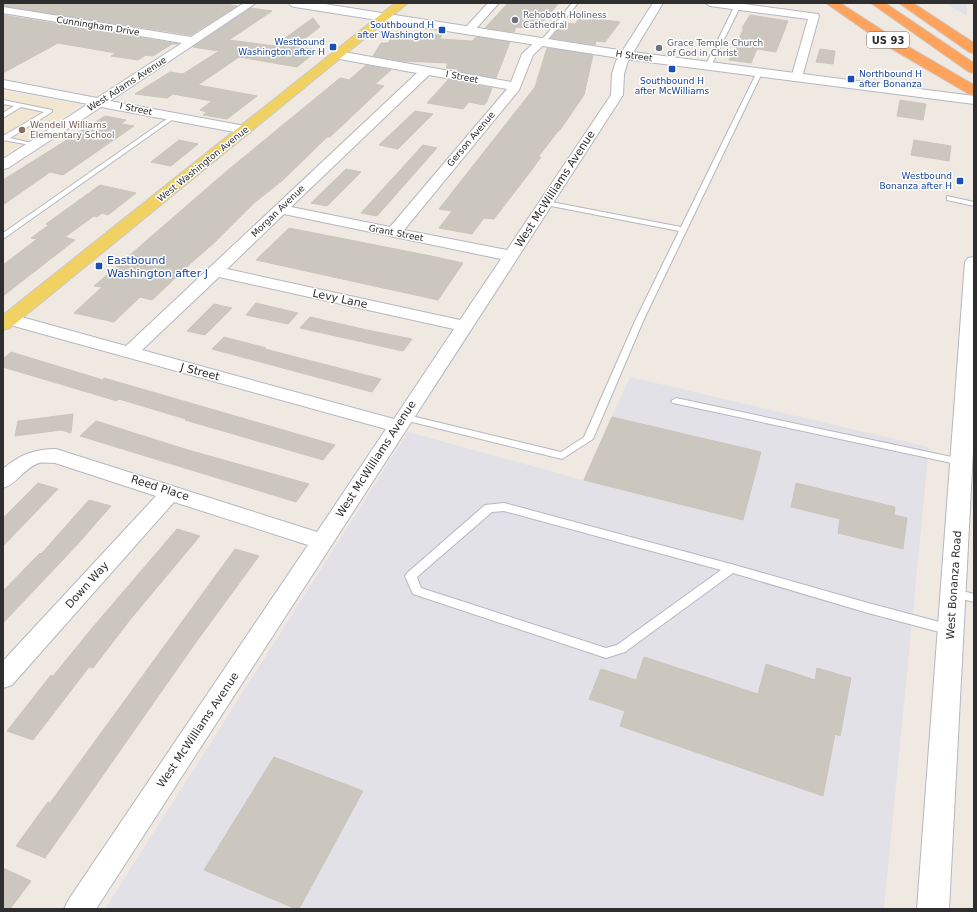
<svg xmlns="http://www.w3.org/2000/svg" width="977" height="912" viewBox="0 0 977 912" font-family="'DejaVu Sans',sans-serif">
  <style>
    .industrial { fill: #e3e1e8 }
    .education { fill: #f0e6d1 }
    .building { fill: #cbc7bf; stroke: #cbc5ba }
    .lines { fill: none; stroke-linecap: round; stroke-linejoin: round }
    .service-casing { stroke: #b4b7c1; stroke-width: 2 }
    .minor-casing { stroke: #b4b7c1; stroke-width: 2 }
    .tertiary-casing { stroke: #b4b7c1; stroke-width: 2 }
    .secondary-casing { stroke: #b4b7c1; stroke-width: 2 }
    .primary-casing { stroke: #c9c9c9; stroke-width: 2 }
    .motorway-casing { stroke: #c9c9c9; stroke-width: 2 }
    .service { fill: #fff; fill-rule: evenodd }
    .minor { fill: #fff; fill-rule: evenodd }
    .tertiary { fill: #fff; fill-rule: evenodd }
    .secondary { fill: #fff; fill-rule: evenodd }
    .primary { fill: #f2d163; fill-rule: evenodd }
    .motorway { fill: #ffa35c; fill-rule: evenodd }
    .worship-dot { fill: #6b7280; stroke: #fff; stroke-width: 1.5 }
    .transit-dot { fill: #1a4fb4; stroke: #fff; stroke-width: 1.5 }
    .education-dot { fill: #8d6e63; stroke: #fff; stroke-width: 1.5 }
    .labels { text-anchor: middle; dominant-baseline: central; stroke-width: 3; stroke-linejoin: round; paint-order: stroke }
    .far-worship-label { font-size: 9px; fill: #5b616d; stroke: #fff; text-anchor: start }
    .far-transit-label { font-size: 9px; fill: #164399; stroke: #fff; text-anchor: end }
    .far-street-label { font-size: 9px; fill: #2e2e2e; stroke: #fff }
    .far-education-label { font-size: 9px; fill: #785e54; stroke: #fff; text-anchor: start }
    .shield { fill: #fff; stroke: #6d6d6d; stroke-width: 1 }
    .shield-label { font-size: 10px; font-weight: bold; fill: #2e2e2e }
    .street-label { font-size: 11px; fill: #2e2e2e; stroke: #fff }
    .transit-label { font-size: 11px; fill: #164399; stroke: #fff; text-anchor: start }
  </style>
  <rect width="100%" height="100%" fill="#efe9e1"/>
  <path class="industrial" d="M945,3H967V16Z
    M630,377L929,447L884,909H105L408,432L583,480Z"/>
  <path class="education" d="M3,91L81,105L3,155Z"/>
  <path class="building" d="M3,3H221L237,6L191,35L3,6Z
    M508,3H559L536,29L516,27L514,32L485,28Z
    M251,8L272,11L229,40L274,46L313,18L320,27L295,46L318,50L297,67L239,57L198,85L257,96L227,119L203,115L207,112L200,110L212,101L173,94L167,98L135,94L170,72L183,74L219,51L193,47Z
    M3,15L178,44H172L153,56L146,55L138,60L111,56L116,53L58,43L3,73Z
    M750,15L788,21L776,52L757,49L751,63L729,60L744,28H742Z
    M581,17L620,22L605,42L596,41L595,45L551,38L564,23L575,24Z
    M396,32L442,35L440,39L472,41L476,37L510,42L496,78L457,71L458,69L446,68L448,63L402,61L373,56L381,43H388Z
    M547,48L593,55L584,95L560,130H559L538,157H541L530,172L494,219L484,218L472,234L439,228L452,211L439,209L535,87Z
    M820,49L835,51L833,64L816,62Z
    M366,65L391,70L375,84L384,86L330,137H327L283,180L254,203L215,242L190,264L152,300L140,297L114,322L74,313L102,287L94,286L228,170L340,78L349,80Z
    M448,80L492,88L487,101L484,105L469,102L463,109L427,103Z
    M900,100L926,104L923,120L897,116Z
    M415,111L433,114L398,149L379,145Z
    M105,116L126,120L121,124L134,126L63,175L50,172L3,205V180Z
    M179,140L198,144L171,166L151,162Z
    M914,140L951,146L949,161L911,155Z
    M423,145L437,148L377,216L361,213Z
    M346,169L361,172L327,206L311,203Z
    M100,185L136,193L108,215L102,213L97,217L94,216L65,237L75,240L3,296V265L37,239L31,238L49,225L46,224Z
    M289,228L431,256L463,263L438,300L256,260Z
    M256,303L298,313L288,324L246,315Z
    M214,304L232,308L205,335L187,331Z
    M310,317L367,330L412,339L403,351L300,328Z
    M224,337L266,348L265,349L381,379L372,392L212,349Z
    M11,352L103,380L104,378L335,445L323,460L185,420L186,419L119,399L117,401L3,367V359Z
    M73,414L71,433L61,430L15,436L18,421Z
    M612,417L761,452L743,520L584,480Z
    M96,421L188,450L309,484L296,502L80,436Z
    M38,483L58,489L3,546V518Z
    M796,483L895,507L894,515L907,518L903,549L838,533L840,519L791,507Z
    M89,500L111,506L76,546L3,623V591L40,553L41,554Z
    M177,529L200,536L129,621L93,668L89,667L33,740L7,731L51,675L53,676L93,627Z
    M235,549L259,556L194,645L45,858L16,846L48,802L50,803Z
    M644,657L758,694L766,664L815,680L817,668L851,678L840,736L835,734L823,796L620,726L625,711L589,699L601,669L636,680Z
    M274,757L363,791L299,909H296L204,870Z
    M3,868L31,881L10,909H3Z"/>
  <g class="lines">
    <defs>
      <path id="service" d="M572,3H578L550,37L543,43H539V41L546,35Z
        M736,3H742L711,66L706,67L705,66Z
        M757,72L762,73L644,319L593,439L562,459L400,419L398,417L403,414L561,452L584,437L636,319L679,231L546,205L542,203L546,201L681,227Z
        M3,100L52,110V112L10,138L36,144V146L3,140V136L44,112L21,107L3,118V113L14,106L3,104Z
        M171,116L176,117L3,239V233Z
        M947,196L974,202V206L947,200Z
        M676,398L961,459L966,462L961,465L673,403L671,401Z
        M504,503L731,564L868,603L951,625L955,627L957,630L955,633L951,635L868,613L733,573L625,652L606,658L413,594L405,576L407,573L485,505ZM504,511L721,570L617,645L606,648L421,588L417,577L492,512Z
        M954,589L974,594V602L950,596L948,593L950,590Z"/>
      <path id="minor" d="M244,3H256L110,101L245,126L250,127L252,130L250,133L245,134L101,107L8,168L3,169V159L88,104L3,88V80L97,98L182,43L3,13V7L191,37Z
        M488,3H499L473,32H465L463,30L465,28Z
        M653,3H663L628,61L624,74L623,95L96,909H64L69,899L308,545L174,502L12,685L3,688V661L156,496L55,463C50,463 44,462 39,463C24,468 17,484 3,488V469C19,455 34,449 56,449L317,532L386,429L3,323V315L8,314L14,315L126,346L417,73L334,58L332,55L334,52L338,51L511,82L522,54L537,40H545L547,42L533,55L519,90L404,230L507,250L611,95L612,74L616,61ZM429,75L507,89L390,227L291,207ZM284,214L501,259L460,320L227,269ZM219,277L454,329L394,419L142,350Z
        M705,3H736L818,14L819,16L801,81H793L791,78L808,19L710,6Z"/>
      <path id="tertiary" d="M289,3H318L625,51L974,96V104L625,59L295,7L291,6Z"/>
      <path id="secondary" d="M974,257V431L949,909H917L965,262L968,258Z"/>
      <path id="primary" d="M395,3H408L10,328L3,330V315Z"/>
      <path id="motorway" d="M826,3H840L902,43L974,85V95L969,94L892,49Z
        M871,3H885L974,63V73L969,72Z
        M899,3H913L974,43V53L969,52Z"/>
    </defs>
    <use href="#service" class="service-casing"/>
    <use href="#minor" class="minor-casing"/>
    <use href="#tertiary" class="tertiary-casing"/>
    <use href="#secondary" class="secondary-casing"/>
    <use href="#primary" class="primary-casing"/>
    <use href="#motorway" class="motorway-casing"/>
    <use href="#service" class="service"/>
    <use href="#minor" class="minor"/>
    <use href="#tertiary" class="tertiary"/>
    <use href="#secondary" class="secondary"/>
    <use href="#primary" class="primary"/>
    <use href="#motorway" class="motorway"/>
  </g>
  <g class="worship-dot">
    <circle cx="515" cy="20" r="4"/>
    <circle cx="659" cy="48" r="4"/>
  </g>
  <g class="transit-dot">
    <rect x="438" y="26" width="8" height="8" rx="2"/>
    <rect x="329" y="43" width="8" height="8" rx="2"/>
    <rect x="668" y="65" width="8" height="8" rx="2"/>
    <rect x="847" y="75" width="8" height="8" rx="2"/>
    <rect x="956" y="177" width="8" height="8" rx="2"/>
    <rect x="95" y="262" width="8" height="8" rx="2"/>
  </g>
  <circle class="education-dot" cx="22" cy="130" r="4"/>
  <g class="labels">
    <g class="far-worship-label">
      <text x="523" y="15">Rehoboth Holiness<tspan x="523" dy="10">Cathedral</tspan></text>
      <text x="667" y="43">Grace Temple Church<tspan x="667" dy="10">of God in Christ</tspan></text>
    </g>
    <g class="far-transit-label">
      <text x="434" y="25">Southbound H<tspan x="434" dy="10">after Washington</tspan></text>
      <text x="325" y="42">Westbound<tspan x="325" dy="10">Washington after H</tspan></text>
      <text x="859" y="74" text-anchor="start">Northbound H<tspan x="859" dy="10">after Bonanza</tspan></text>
      <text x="672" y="81" text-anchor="middle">Southbound H<tspan x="672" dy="10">after McWilliams</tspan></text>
      <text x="952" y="176">Westbound<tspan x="952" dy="10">Bonanza after H</tspan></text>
    </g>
    <g class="far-street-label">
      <text transform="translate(98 26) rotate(9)">Cunningham Drive</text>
      <text transform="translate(634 56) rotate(8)">H Street</text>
      <text transform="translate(462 77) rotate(11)">I Street</text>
      <text transform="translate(127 84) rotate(-33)">West Adams Avenue</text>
      <text transform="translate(136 109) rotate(12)">I Street</text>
      <text transform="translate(471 139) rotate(-50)">Gerson Avenue</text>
      <text transform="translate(203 164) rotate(-39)">West Washington Avenue</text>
      <text transform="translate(278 211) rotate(-44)">Morgan Avenue</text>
      <text transform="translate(396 233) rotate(11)">Grant Street</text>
    </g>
    <g class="far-education-label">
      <text x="30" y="125">Wendell Williams<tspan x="30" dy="10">Elementary School</tspan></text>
    </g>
    <rect class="shield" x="867" y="32" width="42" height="16" rx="3"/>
    <g class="shield-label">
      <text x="888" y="40">US 93</text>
    </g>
    <g class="street-label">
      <text transform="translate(555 189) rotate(-57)">West McWilliams Avenue</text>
      <text transform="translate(340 299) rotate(12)">Levy Lane</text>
      <text transform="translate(200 372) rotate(15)">J Street</text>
      <text transform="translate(376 459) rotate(-57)">West McWilliams Avenue</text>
      <text transform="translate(160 488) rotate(18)">Reed Place</text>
      <text transform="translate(87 585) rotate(-48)">Down Way</text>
      <text transform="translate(954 585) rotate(-86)">West Bonanza Road</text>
      <text transform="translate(198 730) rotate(-56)">West McWilliams Avenue</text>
    </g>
    <g class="transit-label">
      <text x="107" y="260">Eastbound<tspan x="107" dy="13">Washington after J</tspan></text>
    </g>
  </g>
  <rect width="977" height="912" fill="none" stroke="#2e2e2e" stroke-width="8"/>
</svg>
